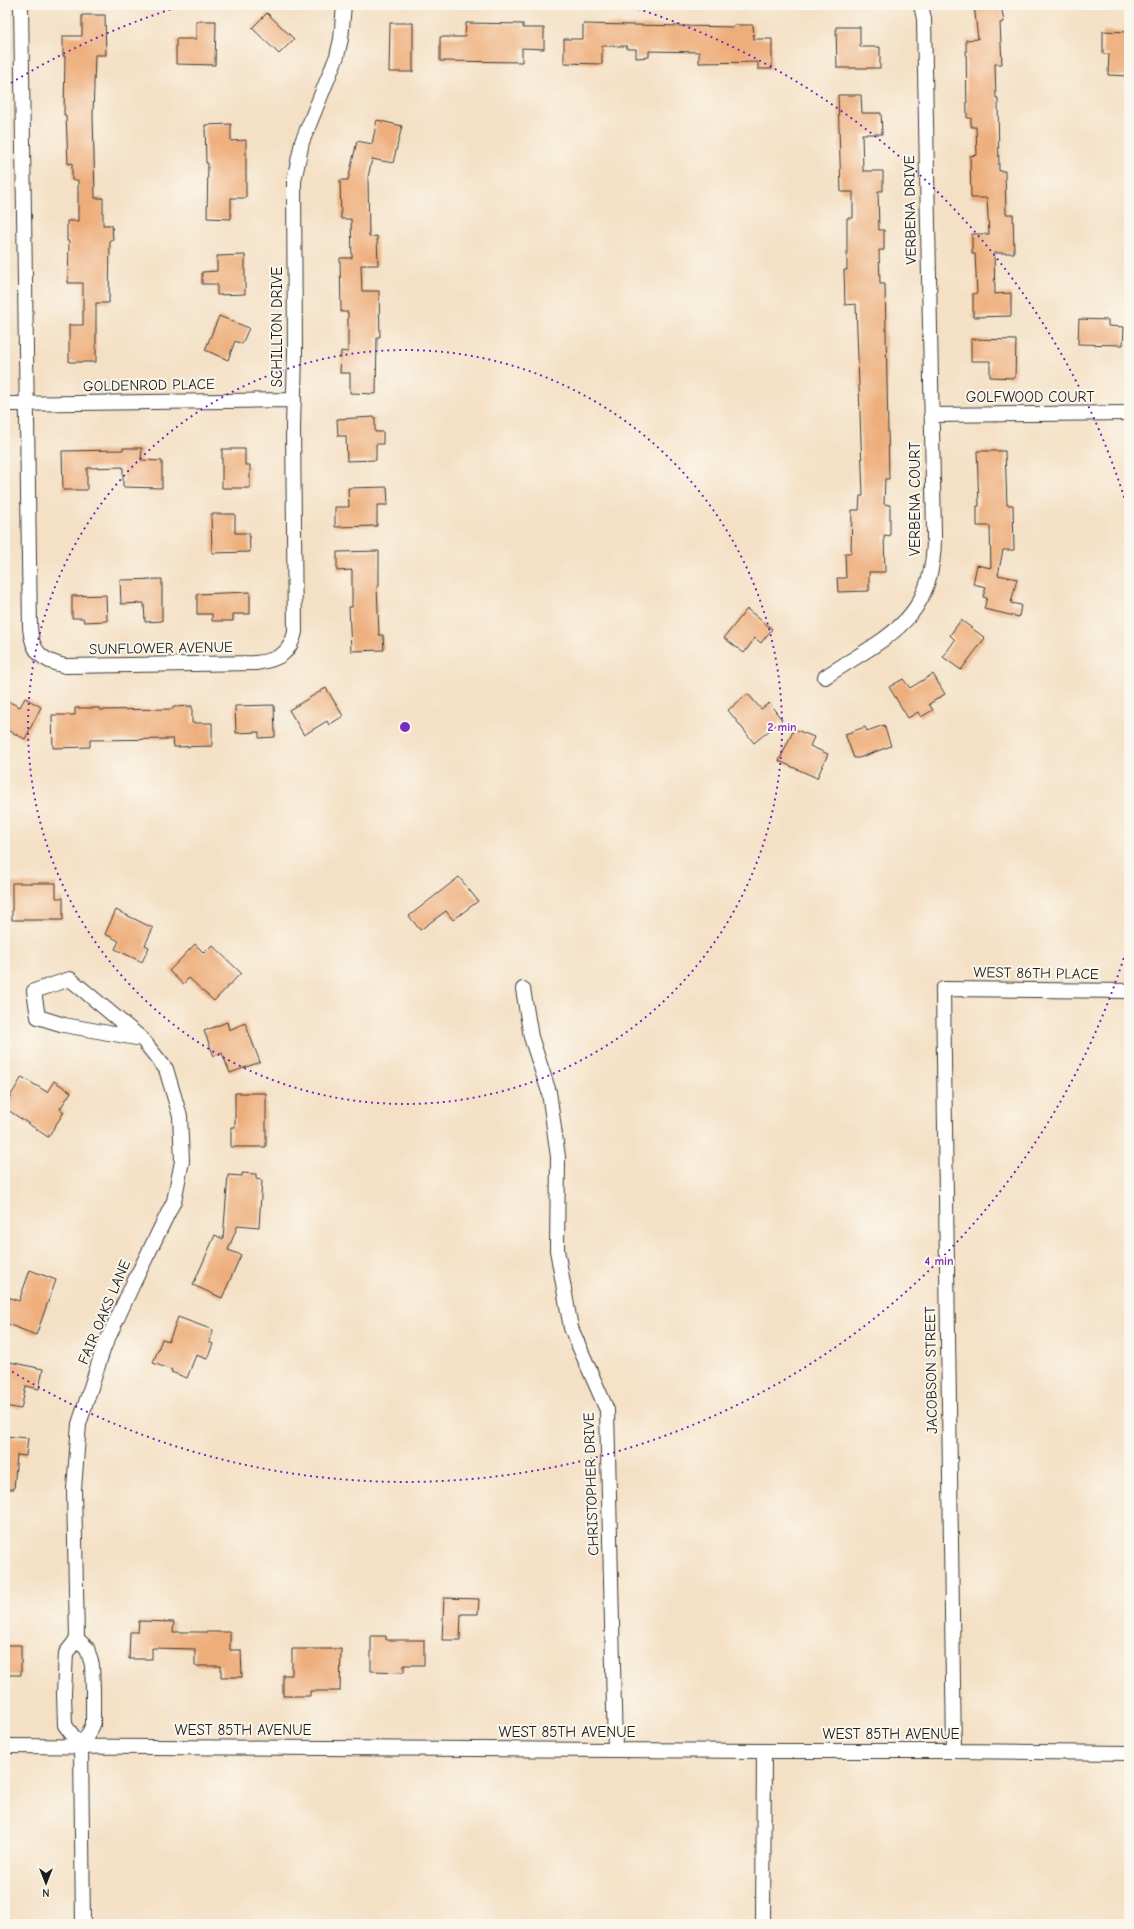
<svg xmlns="http://www.w3.org/2000/svg" width="1134" height="1929" viewBox="0 0 1134 1929" font-family="'Comic Neue',sans-serif">
  <style>
    .building { fill: #eeae7b }
    .lines { fill: none; stroke-linecap: round; stroke-linejoin: round }
    .minor-casing { stroke: #3c3935; stroke-width: 16 }
    .minor { stroke: #fff; stroke-width: 14 }
    .ring { fill: none; stroke: #7b2cbf; stroke-width: 2; stroke-dasharray: 2 4 }
    .labels { text-anchor: middle; dominant-baseline: central; stroke-width: 4; stroke-linejoin: round; paint-order: stroke }
    .street-label { font-size: 15px; fill: #1c1c1c; stroke: #fbf7ec }
    .centre { fill: #7b2cbf; stroke: #fbf7ec; stroke-width: 2 }
    .ring-label { font-size: 12px; text-anchor: middle; font-weight: bold; fill: #7b2cbf; stroke: #fbf7ec; stroke-width: 4; stroke-linejoin: round; paint-order: stroke }
  </style>
  <rect width="100%" height="100%" fill="#fbf7ec"/>
  <filter id="ink" filterUnits="userSpaceOnUse"><feTurbulence type="fractalNoise" baseFrequency=".025" numOctaves="2"/><feDisplacementMap in="SourceGraphic" scale="8" xChannelSelector="R" yChannelSelector="G"/><feConvolveMatrix kernelMatrix="1 2 1 2 8 2 1 2 1" color-interpolation-filters="sRGB"/></filter>
  <filter id="wash" filterUnits="userSpaceOnUse"><feTurbulence type="fractalNoise" baseFrequency=".012" numOctaves="4" result="noise"/><feDisplacementMap in="SourceGraphic" scale="16" xChannelSelector="R" yChannelSelector="G"/><feGaussianBlur stdDeviation="0.9" result="paint"/><feColorMatrix in="noise" values="0 0 0 0 0 0 0 0 0 0 0 0 0 0 0 0 0 1.4 0 .05"/><feComposite in="paint" operator="in"/></filter>
  <g filter="url(#wash)">
    <rect width="100%" height="100%" fill="#f4e0c5"/>
    <g id="blocks">
      <path class="building" d="M974,5H1001L1004,22L1000,23L1002,64H995L996,98H998L999,171H1005L1006,214H1013L1014,253H994L995,294L1011,293V316L973,317V294L977,293L975,254H972V234H989L987,198H971L970,156L977,155L976,127H971V118H967L966,40L978,39Z
        M267,13L294,39L279,54L252,28Z
        M82,15H105L106,55H95L93,115L95,198H103V225H112L113,240H110L109,303H96V362H69V325H83V283H68L69,241H67V221H78V180H72V163L68,164L66,115H64L65,56H63V36H82Z
        M196,21H216L215,65L176,64V39H196Z
        M390,23H413V72H389Z
        M466,23L523,24V28H544V49L522,48V62L440,61V37H465Z
        M583,24L734,27V25H753L754,39H772V69H758V62L699,63V52L649,51V57L636,58V49H627V46H602V64L564,63V39H583Z
        M836,27H860V47H880V68H837Z
        M1103,31L1129,32V76L1108,75L1109,54H1103Z
        M838,95H861L862,113H881L882,134H862L863,171H883V191H878L879,230H884V250H879L880,284H885L889,479H885L884,504L890,505V536L884,535L885,572H869V591L838,592L837,578H846L845,553H851L852,510H859L860,496H863L856,304L845,305L844,270H847V218H853V192H841Z
        M377,120L402,126L393,163L372,159L368,177L369,237L377,236L378,265H361L362,291H379L380,337H377L376,394L350,393V373H340L341,351L348,352V312H341L340,258H352L351,219H341L340,180H348L357,141L372,144Z
        M231,124V141L246,140V198H231V219L207,218L208,163H206L205,125Z
        M245,255V294L217,295V284H202V272L217,271V256Z
        M219,316L249,328L242,344L235,341L228,360L205,350Z
        M1079,319L1108,320V326L1124,327L1123,345L1078,344Z
        M971,339L1016,340L1015,378L990,377V361H971Z
        M375,417V432H383V444H376V460L347,461L346,436H338L337,419Z
        M123,448H142L141,460L162,461V488L123,487V467L87,468V490H63L62,451L123,450Z
        M222,449H245V465H250V488H222Z
        M977,451H1005L1007,505H1013L1014,550H1003L998,575L1017,579L1011,603L1021,605L1019,617L984,609L987,598L983,597L986,587L973,584L977,565L991,568L990,526H977V506H979Z
        M387,487L388,505H377V526L335,527V507H349L348,488Z
        M211,514H235V533H249L250,552L212,553Z
        M379,551V586H377L379,635H383L384,650L351,651L349,607H352V570L337,571V552Z
        M162,579V621L145,622L144,603L121,604L120,580Z
        M250,592V614H233V621H212V614H197V594Z
        M106,595L107,621L84,622L83,618H72V596Z
        M747,609L772,629L761,643L755,638L744,653L724,638Z
        M961,620L985,638L961,670L943,657L955,640L950,635Z
        M933,674L945,694L929,704L933,710L921,717L918,712L908,718L889,687L903,679L910,688Z
        M326,688L343,716L329,725L327,721L304,735L289,710Z
        M748,694L761,709L769,703L782,720L754,743L728,710Z
        M25,698L41,707L25,739L5,729V700L20,707Z
        M274,705L275,737L259,738V732L236,733L235,706Z
        M192,706V723H212V746L174,747L173,739L90,740V747L53,748L52,715H75V708H100V710L173,709V707Z
        M884,725L891,746L859,758H854L845,734L865,727L867,731Z
        M794,729L814,737L810,746L828,754L817,778L779,761Z
        M459,877L478,901L453,920L446,911L420,930L409,916Z
        M12,883H56V898H63V920H12Z
        M116,910L153,928L145,945L149,947L142,962L115,949L119,941L105,934Z
        M195,944L204,953L212,945L241,973L214,1001L189,978L183,984L169,971Z
        M227,1022L229,1030L245,1023L260,1062L230,1073L222,1053L214,1056L204,1031Z
        M22,1077L47,1092L54,1081L71,1092L60,1109L64,1112L48,1137L5,1108V1105Z
        M235,1093H266V1147H231V1127H235Z
        M242,1173L256,1174V1179L262,1180L259,1227L238,1225L228,1250L241,1255L222,1298L193,1285L215,1235L223,1239L228,1175L242,1176Z
        M30,1270L56,1280L36,1335L5,1323V1296L19,1301Z
        M178,1317L213,1330L209,1342L213,1344L207,1359L196,1355L187,1378L171,1372L172,1370L153,1363L162,1339L169,1341Z
        M5,1361L43,1369L39,1389L26,1386L21,1409L5,1406Z
        M5,1436L28,1438L26,1456L17,1455L14,1489H5Z
        M444,1598L479,1599L478,1614H461L460,1640H442Z
        M139,1621L174,1622L173,1632H230V1650H241L242,1677H221V1666H195V1649L152,1648V1659H129L130,1632H138Z
        M371,1636H386V1640H424V1665H404V1672L371,1671Z
        M5,1645H21V1675H5Z
        M292,1649H341L340,1691H310V1696H283V1675H292Z"/>
    </g>
  </g>
  <g filter="url(#ink)">
    <use href="#blocks" fill-opacity="0" stroke="#3c3935" stroke-width="1"/>
    <g class="lines">
      <defs>
        <path id="minor" d="M21,5L30,628C32,652 42,661 65,666L256,663C278,660 290,654 295,632L293,427L295,354L294,181L302,142L337,56L341,39L344,5
          M5,404L294,400
          M931,415L1129,413
          M825,677C887,636 935,621 934,534L924,19L921,5
          M523,989L531,1037L549,1092L558,1157L557,1250L571,1328L607,1410L615,1750
          M77,1639L87,1648L92,1665L93,1690V1725L81,1747
          M5,1746L764,1751H954L1129,1753
          M81,1747L65,1725L64,1694L66,1653L77,1639L74,1489L79,1424L104,1347L133,1284L174,1201L182,1161L180,1116L166,1069L142,1039L70,979L34,991L38,1017L64,1025L142,1039
          M81,1747L83,1924
          M954,1751L943,989L1129,991
          M763,1924L764,1751"/>
      </defs>
      <use href="#minor" class="minor-casing"/>
      <use href="#minor" class="minor"/>
    </g>
  </g>
  <g class="ring">
    <circle cx="405" cy="727" r="377"/>
    <path d="M1129 941A755 755 0 0 1 11 1371M11 83A755 755 0 0 1 178 7M632 7A755 755 0 0 1 1129 513"/>
  </g>
  <g class="labels">
    <g class="street-label">
      <text transform="translate(910 210) rotate(-91)">VERBENA DRIVE</text>
      <text transform="translate(277 327) rotate(-90)">SCHILLTON DRIVE</text>
      <text transform="translate(149 385) rotate(-1)">GOLDENROD PLACE</text>
      <text x="1030" y="397">GOLFWOOD COURT</text>
      <text transform="translate(915 499) rotate(-90)">VERBENA COURT</text>
      <text transform="translate(161 648) rotate(-1)">SUNFLOWER AVENUE</text>
      <text transform="translate(1036 973) rotate(1)">WEST 86TH PLACE</text>
      <text transform="translate(104 1312) rotate(-67)">FAIR OAKS LANE</text>
      <text transform="translate(931 1370) rotate(-91)">JACOBSON STREET</text>
      <text transform="translate(591 1484) rotate(-92)">CHRISTOPHER DRIVE</text>
      <text x="243" y="1730">WEST 85TH AVENUE</text>
      <text x="567" y="1732">WEST 85TH AVENUE</text>
      <text x="891" y="1734">WEST 85TH AVENUE</text>
    </g>
  </g>
  <circle cx="405" cy="727" r="6" class="centre"/>
  <g class="ring-label">
    <text x="782" y="731">2 min</text>
    <text x="939" y="1265">4 min</text>
  </g>
  <rect width="1134" height="1929" fill="none" stroke="#fbf7ec" stroke-width="20"/>
  <g transform="translate(46 1883) rotate(180)" stroke="#fbf7ec" stroke-width="3" paint-order="stroke">
  <path d="M0-3L7 15L0 10L-7 15Z" fill="#1c1c1c"/>
  <text y="-6" font-size="11" font-weight="bold" text-anchor="middle" fill="#1c1c1c">N</text>
  </g>
</svg>
